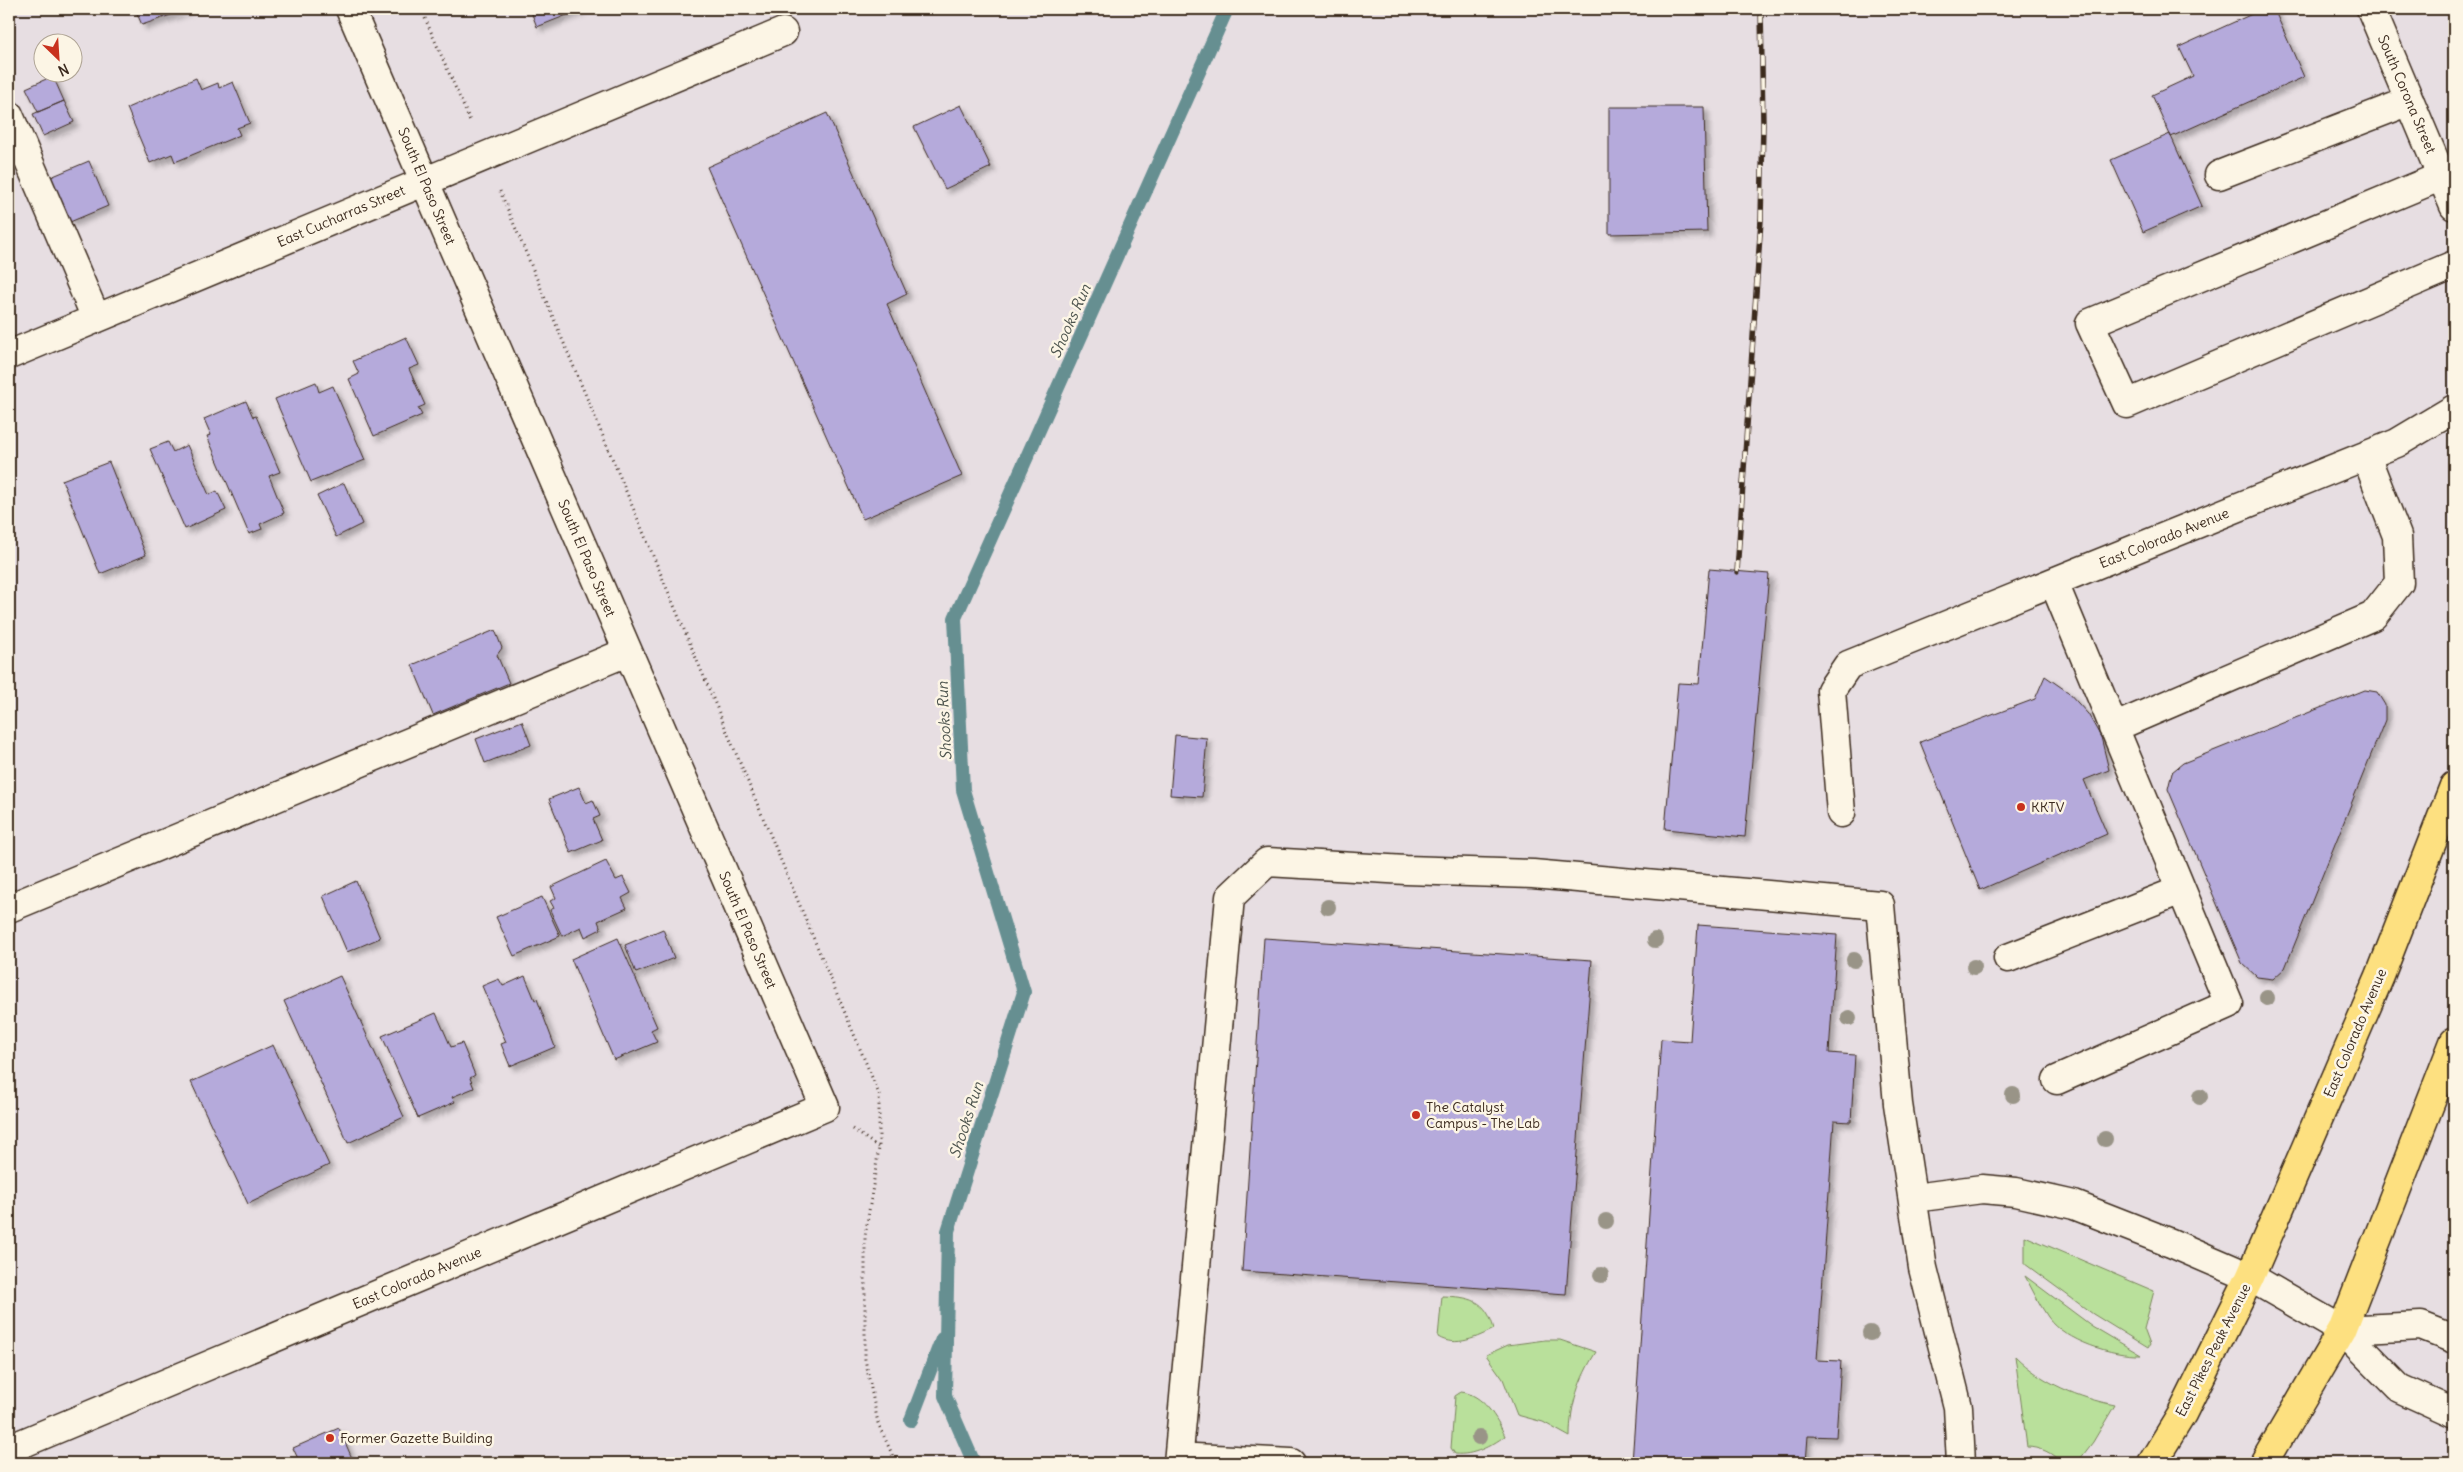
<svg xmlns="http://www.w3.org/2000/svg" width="2463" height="1472" viewBox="0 0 2463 1472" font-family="Delius,sans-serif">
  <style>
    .green { fill: #b9e09b; stroke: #7a855c }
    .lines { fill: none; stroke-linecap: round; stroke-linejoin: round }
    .stream { stroke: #668f91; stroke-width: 14 }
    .building { fill: #b5aadb; stroke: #3b2a1e; filter: url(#shadow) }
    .minor-casing { stroke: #3b2a1e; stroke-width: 31 }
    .major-casing { stroke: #3b2a1e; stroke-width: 31 }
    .path { stroke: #3b2a1e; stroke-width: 3; stroke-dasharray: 1 4; stroke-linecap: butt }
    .minor { stroke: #fcf5e5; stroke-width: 28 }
    .major { stroke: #fde080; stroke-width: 28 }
    .rail-casing { stroke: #3b2a1e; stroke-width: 5.5 }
    .rail { stroke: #fcf5e5; stroke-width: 4; stroke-dasharray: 11; stroke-linecap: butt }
    .tree { fill: #999487 }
    .poi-dot { fill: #c8321e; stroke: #fcf5e5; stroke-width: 2 }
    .labels { text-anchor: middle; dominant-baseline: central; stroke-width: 5; stroke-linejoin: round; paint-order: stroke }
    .street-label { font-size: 14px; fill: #3b2a1e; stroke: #fcf5e5 }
    .poi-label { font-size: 14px; fill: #3b2a1e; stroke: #fcf5e5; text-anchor: start }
    .water-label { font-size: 15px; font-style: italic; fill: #4d544e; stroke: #fcf5e5 }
  </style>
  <defs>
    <filter id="shadow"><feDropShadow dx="4.5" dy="4.5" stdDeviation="2.5" flood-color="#0004"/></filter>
  </defs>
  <rect width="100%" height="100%" fill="#e7dee2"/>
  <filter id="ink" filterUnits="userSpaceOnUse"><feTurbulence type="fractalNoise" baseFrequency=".02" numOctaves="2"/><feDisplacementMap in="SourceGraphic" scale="10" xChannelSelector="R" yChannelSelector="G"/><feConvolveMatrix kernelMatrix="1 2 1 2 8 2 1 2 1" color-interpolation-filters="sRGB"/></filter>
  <g filter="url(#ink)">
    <path class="green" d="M2025,1236L2154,1291L2144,1329L2150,1345L2148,1348L2093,1314L2025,1264Z
      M2025,1276L2092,1326L2141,1355C2113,1356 2065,1341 2048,1317C2039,1304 2032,1289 2025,1276Z
      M1442,1296C1470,1297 1486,1299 1494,1329C1478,1337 1456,1348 1438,1337Z
      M1545,1340H1560L1596,1352C1579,1379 1570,1405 1570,1437L1543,1422L1517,1415L1503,1379L1486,1355L1508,1345Z
      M2015,1356C2042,1383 2079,1398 2115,1405L2093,1442L2077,1463H2062C2052,1453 2041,1447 2027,1447Z
      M1461,1392C1483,1394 1497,1418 1505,1436C1491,1446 1473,1456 1455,1454L1451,1448L1455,1396Z"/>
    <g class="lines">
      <path class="stream" d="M911,1420L942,1339
        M974,1463L945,1396L948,1231L1024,992L963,790L955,618L1227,9"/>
    </g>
    <path class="building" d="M135,9H188L142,25Z
      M530,9H582L537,27Z
      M2263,9H2274L2304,77L2171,137L2152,95L2193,76L2179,47Z
      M53,76L64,101L38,112L26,88Z
      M196,78L201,90L218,83L219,88L233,82L250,123L237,128L240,135L175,162L172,154L150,163L127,108Z
      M64,101L74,122L43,136L33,114Z
      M961,105L991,167L945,189L914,127Z
      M1609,107H1704L1707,232L1609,234Z
      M827,113L907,294L887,304L962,476L863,519L707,167Z
      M2170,134L2202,206L2143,232L2111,160Z
      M89,161L108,206L70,222L51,177Z
      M406,337L419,365L409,369L425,405L418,408L422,415L374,436L349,379L359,374L353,361Z
      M316,382L319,392L333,386L365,460L311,482L275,399Z
      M246,401L253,417L256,416L280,472L269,476L284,513L260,524L262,529L249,534L207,436L211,435L204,419Z
      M168,442L173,452L187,445L209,495L217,491L226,510L185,529L150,449Z
      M109,462L146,555L100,574L62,480Z
      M344,483L362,524L336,537L317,496Z
      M1709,569L1769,574L1745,837L1665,829L1678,683L1699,684Z
      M495,630L502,648L497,655L509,683L433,715L412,665Z
      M2045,676L2068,692L2088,714L2101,737L2109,770L2084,780L2107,834L1980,890L1920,742L2035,699Z
      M2365,690L2377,692L2385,705V720L2285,968L2273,979L2257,977L2242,963L2168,789L2172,772L2183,763Z
      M522,721L531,745L485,763L476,739Z
      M1175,735L1207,738L1202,797L1170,795Z
      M579,787L586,803L593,800L600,816L593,819L602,840L571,853L549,799Z
      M606,861L616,880L623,877L631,893L622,898L627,908L598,921L601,929L585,937L581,927L562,936L550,910L554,908L550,901L556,898L551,887Z
      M356,881L380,938L347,952L323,896Z
      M542,897L560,936L514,956L496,917Z
      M1698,925L1837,935L1829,1053L1855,1055L1851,1122L1834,1121L1817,1360L1841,1361L1836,1437L1808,1436L1806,1463H1632L1661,1039L1690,1041Z
      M663,929L674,958L636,973L625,945Z
      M618,938L657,1027L651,1030L657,1042L614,1060L571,959Z
      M1264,938L1592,960L1566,1294L1242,1271Z
      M340,976L404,1117L348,1143L284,1001Z
      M525,976L535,1000L537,999L555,1047L510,1066L501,1044L506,1042L482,986L499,979L503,986Z
      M436,1013L451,1047L462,1043L475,1075L470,1078L474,1088L452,1097L455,1102L418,1118L382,1036Z
      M273,1045L329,1165L248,1204L191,1082Z
      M339,1428L354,1463H300L293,1448Z"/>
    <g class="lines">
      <defs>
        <path id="minor" d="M2371,9L2454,206
          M9,115L96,318
          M2219,175L2410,101
          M2442,176L2090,323L2127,404L2454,265
          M9,355L783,32
          M2054,583L2229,1004L2057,1080
          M2113,728L2373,616L2399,583L2397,536L2366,456
          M1841,813L1831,690L1848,665L2397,443L2454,409
          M9,908L627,652
          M2008,958L2181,890
          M1914,1198L1982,1189L2016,1192L2074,1205L2171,1243L2250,1277L2342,1330L2399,1388L2454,1413
          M2342,1330L2421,1326L2454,1339
          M9,1449L825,1107L350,9
          M1178,1463L1230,897L1267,862L1406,870L1533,874L1880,905L1898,1104L1923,1268L1958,1407L1961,1463
          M1187,1463L1195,1458L1291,1463"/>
        <path id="major" d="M2152,1463L2182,1414L2250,1277L2380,976L2454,786
          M2264,1463L2342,1330L2454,1042"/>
      </defs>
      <use href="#minor" class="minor-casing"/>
      <use href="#major" class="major-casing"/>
      <path class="path" d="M421,9L470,121
        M500,191L879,1094V1148L865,1236V1359L878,1423L896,1463
        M853,1129L878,1147"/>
      <use href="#minor" class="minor"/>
      <use href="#major" class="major"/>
      <defs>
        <path id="rail" d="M1737,572L1761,220L1763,125L1761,9"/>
      </defs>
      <use href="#rail" class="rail-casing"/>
      <use href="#rail" class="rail"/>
    </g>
    <g class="tree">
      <circle cx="1328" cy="907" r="8"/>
      <circle cx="1655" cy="940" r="8"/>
      <circle cx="1854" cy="960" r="8"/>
      <circle cx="1974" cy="967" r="8"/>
      <circle cx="2267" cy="998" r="8"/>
      <circle cx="1849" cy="1018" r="8"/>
      <circle cx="2013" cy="1095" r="8"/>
      <circle cx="2200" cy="1097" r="8"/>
      <circle cx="2105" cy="1139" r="8"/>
      <circle cx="1606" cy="1221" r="8"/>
      <circle cx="1601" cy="1275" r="8"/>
      <circle cx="1870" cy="1333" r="8"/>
      <circle cx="1479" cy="1437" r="8"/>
    </g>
  </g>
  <g class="poi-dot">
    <circle cx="2021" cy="807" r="5"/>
    <circle cx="1416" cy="1115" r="5"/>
    <circle cx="330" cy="1438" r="5"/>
  </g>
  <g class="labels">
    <g class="street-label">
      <text transform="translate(2407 94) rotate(67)">South Corona Street</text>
      <text transform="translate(427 186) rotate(67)">South El Paso Street</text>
      <text transform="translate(341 216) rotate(-23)">East Cucharras Street</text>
      <text transform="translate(2164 538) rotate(-22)">East Colorado Avenue</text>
      <text transform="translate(587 558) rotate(67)">South El Paso Street</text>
      <text transform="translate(748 930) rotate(67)">South El Paso Street</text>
      <text transform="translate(2355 1033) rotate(-67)">East Colorado Avenue</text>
      <text transform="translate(417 1278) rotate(-23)">East Colorado Avenue</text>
      <text transform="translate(2213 1350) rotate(-63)">East Pikes Peak Avenue</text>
    </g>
    <g class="poi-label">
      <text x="2031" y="807">KKTV</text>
      <text x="1426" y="1107">The Catalyst<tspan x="1426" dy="16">Campus - The Lab</tspan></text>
      <text x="340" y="1438">Former Gazette Building</text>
    </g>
    <g class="water-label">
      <text transform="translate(1070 321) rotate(-66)">Shooks Run</text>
      <text transform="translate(944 721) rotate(-93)">Shooks Run</text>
      <text transform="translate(966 1120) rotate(-72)">Shooks Run</text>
    </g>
  </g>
  <rect width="2463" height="1472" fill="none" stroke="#fcf5e5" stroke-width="30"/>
  <rect x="15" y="15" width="2433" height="1442" fill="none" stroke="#3b2a1e" stroke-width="2" filter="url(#ink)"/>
  <g transform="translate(58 58) rotate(155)"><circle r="24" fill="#fcf5e5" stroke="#afa495"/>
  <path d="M0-4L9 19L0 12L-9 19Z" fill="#c8321e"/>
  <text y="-8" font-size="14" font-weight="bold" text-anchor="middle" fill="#3b2a1e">N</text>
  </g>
</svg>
